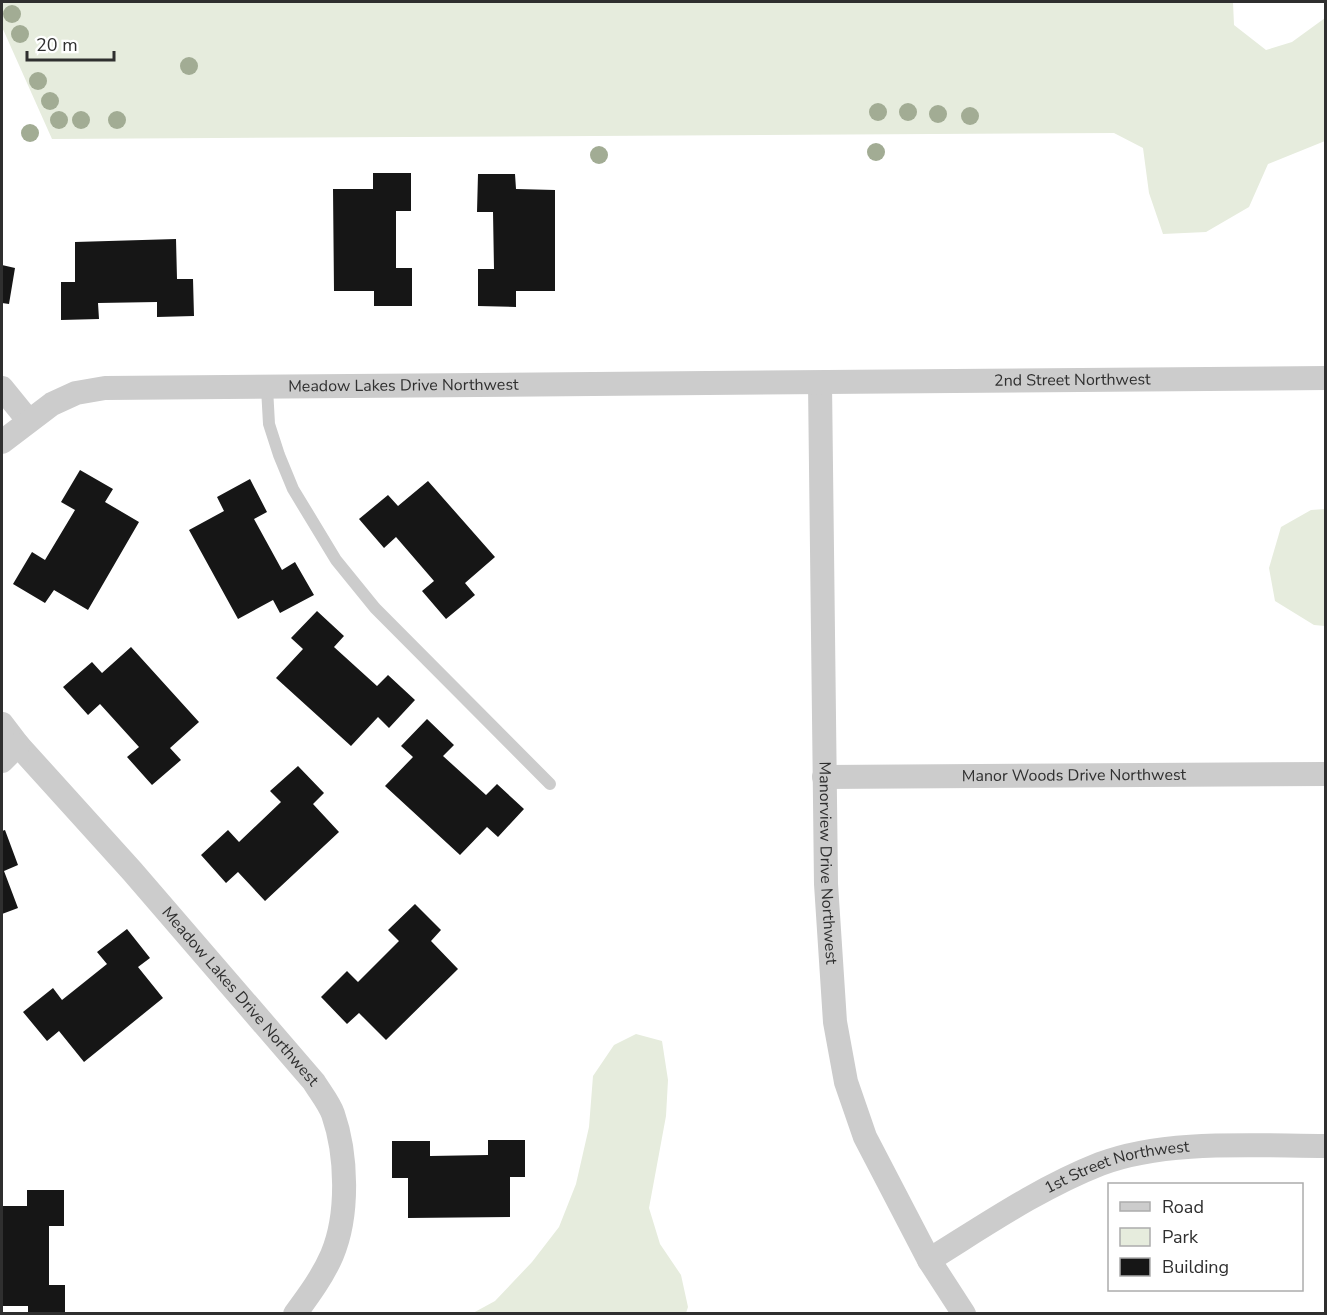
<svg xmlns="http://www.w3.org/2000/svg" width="1327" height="1315" viewBox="0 0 1327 1315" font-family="'Nunito Sans',sans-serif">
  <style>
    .green { fill: #e6ecdd }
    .building { fill: #161616 }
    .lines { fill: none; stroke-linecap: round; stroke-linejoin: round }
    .service { stroke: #ccc; stroke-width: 12 }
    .minor { stroke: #ccc; stroke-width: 24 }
    .tree { fill: #a2ac94 }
    .labels { text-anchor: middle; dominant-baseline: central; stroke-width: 6; stroke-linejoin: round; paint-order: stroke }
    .street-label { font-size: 16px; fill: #2f2f2f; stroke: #fff }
  </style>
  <rect width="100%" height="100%" fill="#fff"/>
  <path class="green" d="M2,2H1233L1234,25L1266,50L1292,42L1325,18V141L1268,164L1249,207L1206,232L1163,234L1149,193L1143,148L1114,133L52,139L2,27Z
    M1325,509H1326L1325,626L1314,625L1275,601L1269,568L1281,527L1311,510Z
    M636,1034L662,1041L668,1080L666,1116L649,1208L660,1244L681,1275L688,1307L686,1313H473L495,1301L532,1262L559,1227L576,1184L589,1127L593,1076L614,1045Z"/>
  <path class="building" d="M373,173H411V211H396V268H412V306H374V291H334L333,189H373Z
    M478,174H515L516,189L555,190V291H516V307L478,306V269H494L493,212H477Z
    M176,239L177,279H193L194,316L157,317V302L98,303L99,319L61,320V282H75V242Z
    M2,265L15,268L9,304L2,303Z
    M80,470L113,489L105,502L139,522L88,610L54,590L45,603L13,584L32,552L45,560L75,510L61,502Z
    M250,479L267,512L254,519L282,570L295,562L314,595L280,613L273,600L238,619L189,530L224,511L217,497Z
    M428,481L495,557L465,583L475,595L446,619L422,591L434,581L396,537L384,548L359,519L388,495L398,506Z
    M317,611L344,636L334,647L377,686L388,675L415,700L389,728L378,717L351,746L276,678L303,649L291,638Z
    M131,647L199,722L170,748L181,760L152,785L127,757L139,747L100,704L88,715L63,687L92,662L102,673Z
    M427,719L454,745L443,756L486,795L497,784L524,809L498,837L487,827L460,855L385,786L413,757L401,746Z
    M298,766L324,793L313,804L339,832L265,901L238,872L226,883L201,855L228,830L239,842L281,802L270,791Z
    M5,830L18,865L4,871L18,908L2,914V831Z
    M415,904L441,930L431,941L458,969L386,1040L359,1013L347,1024L321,997L347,971L358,982L399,941L388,930Z
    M127,929L150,958L138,967L163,998L84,1062L59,1031L47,1041L23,1012L53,988L62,1000L107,964L97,952Z
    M488,1140H525V1177H510V1217L408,1218V1178H392V1141H430V1156L488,1155Z
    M27,1190H64V1226H49V1285H65V1314H28V1306H2V1206H27Z"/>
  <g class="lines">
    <path class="service" d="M267,388L269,424L279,455L293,489L336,560L375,608L550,784"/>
    <g class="minor">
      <path id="s1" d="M820,383L826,884L835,1022L846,1082L865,1137L929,1260L964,1314"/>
      <path d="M2,388L28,420"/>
      <path id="s2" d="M2,442L52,404L76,393L105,388L1326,378"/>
      <path id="s3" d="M2,724L18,745L132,871L314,1082C320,1092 329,1103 333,1114C347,1154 349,1215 332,1255C323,1276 309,1295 295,1314"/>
      <path d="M2,761L18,745"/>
      <path id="s4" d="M824,777L1326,774"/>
      <path id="s5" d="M929,1260C984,1226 1039,1188 1100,1164C1165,1139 1256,1146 1326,1146"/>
    </g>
  </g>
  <g class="tree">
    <circle cx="12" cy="14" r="9"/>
    <circle cx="20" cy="34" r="9"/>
    <circle cx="189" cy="66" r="9"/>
    <circle cx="38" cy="81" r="9"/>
    <circle cx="50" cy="101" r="9"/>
    <circle cx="878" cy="112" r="9"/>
    <circle cx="908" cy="112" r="9"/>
    <circle cx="938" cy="114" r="9"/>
    <circle cx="970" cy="116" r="9"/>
    <circle cx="59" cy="120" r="9"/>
    <circle cx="81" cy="120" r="9"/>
    <circle cx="117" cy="120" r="9"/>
    <circle cx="30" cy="133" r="9"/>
    <circle cx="876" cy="152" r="9"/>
    <circle cx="599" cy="155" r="9"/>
  </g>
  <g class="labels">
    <g class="street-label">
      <text stroke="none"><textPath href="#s2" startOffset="1086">2nd Street Northwest</textPath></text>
      <text stroke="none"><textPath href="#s2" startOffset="417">Meadow Lakes Drive Northwest</textPath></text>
      <text stroke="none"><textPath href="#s4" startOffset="250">Manor Woods Drive Northwest</textPath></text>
      <text stroke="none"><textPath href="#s1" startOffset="480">Manorview Drive Northwest</textPath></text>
      <text stroke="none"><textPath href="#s3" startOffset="362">Meadow Lakes Drive Northwest</textPath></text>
      <text stroke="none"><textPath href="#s5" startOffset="212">1st Street Northwest</textPath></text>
    </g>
  </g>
  <rect width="1327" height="1315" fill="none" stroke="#2f2f2f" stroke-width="6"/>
  <rect x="1108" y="1183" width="195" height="108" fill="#ffffff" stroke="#acacac" stroke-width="1.5"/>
  <rect x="1120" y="1202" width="30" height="9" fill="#cccccc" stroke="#acacac" stroke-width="1.5"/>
  <text x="1162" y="1213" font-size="18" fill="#2f2f2f">Road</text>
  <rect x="1120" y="1228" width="30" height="18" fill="#e6ecdd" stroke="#acacac" stroke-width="1.5"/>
  <text x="1162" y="1243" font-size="18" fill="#2f2f2f">Park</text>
  <rect x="1120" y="1258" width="30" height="18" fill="#161616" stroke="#acacac" stroke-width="1.5"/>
  <text x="1162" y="1273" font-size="18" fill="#2f2f2f">Building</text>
  <path d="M27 51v9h87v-9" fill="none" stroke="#2f2f2f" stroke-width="3"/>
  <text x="36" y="51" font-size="18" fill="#2f2f2f" stroke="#ffffff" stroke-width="4.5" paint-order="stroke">20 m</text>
</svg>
